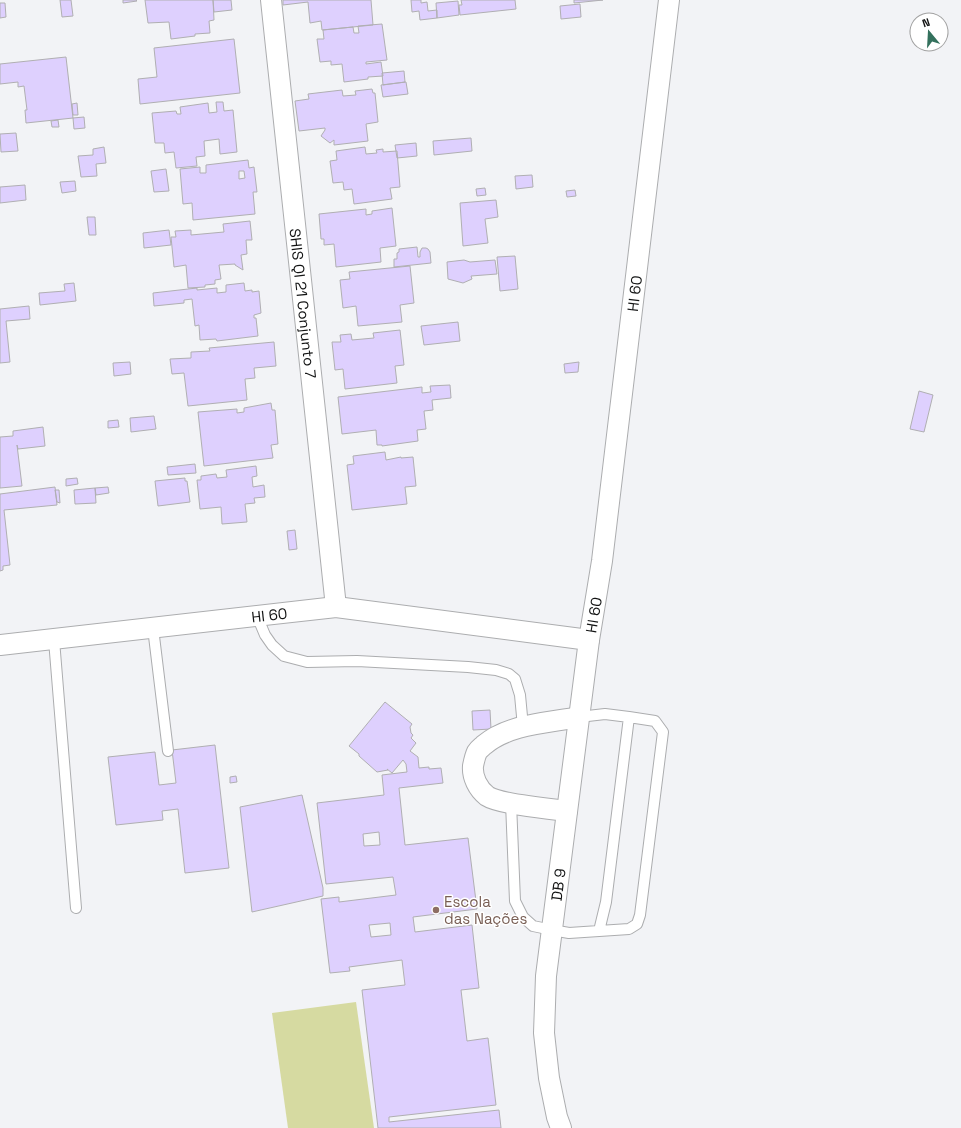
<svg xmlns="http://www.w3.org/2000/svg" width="961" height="1128" viewBox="0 0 961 1128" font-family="'Space Grotesk',sans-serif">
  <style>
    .green { fill: #d6daa1 }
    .building { fill: #ded0fe; stroke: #b0afb2; fill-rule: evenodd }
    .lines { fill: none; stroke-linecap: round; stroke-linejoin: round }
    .lane-casing { stroke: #acadaf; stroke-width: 12 }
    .street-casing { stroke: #acadaf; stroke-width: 22 }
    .lane { stroke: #fff; stroke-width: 10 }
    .street { stroke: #fff; stroke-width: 20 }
    .education-dot { fill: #8d6e63; stroke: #fff; stroke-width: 1.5 }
    .labels { text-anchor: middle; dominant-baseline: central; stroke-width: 3; stroke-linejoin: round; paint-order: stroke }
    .street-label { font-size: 15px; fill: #131414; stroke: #fff }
    .education-label { font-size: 15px; fill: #785e54; stroke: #fff; text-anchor: start }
  </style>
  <rect width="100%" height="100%" fill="#f2f3f6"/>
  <path class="green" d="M356,1002L374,1128H288L272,1013Z"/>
  <path class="building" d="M60,0H71L73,16L62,17Z
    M123,0H136L137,1L123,3Z
    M145,0H213L214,20L209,21L210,33L195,34V36L171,39L169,22L148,23Z
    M213,0H231L232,10L214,12Z
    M283,0H371L373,25L322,30L321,21L310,23L308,2L283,5Z
    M411,0H421V3L427,2L428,11L437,10V18L420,20L419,11L412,12Z
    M461,0H515L516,9L460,15L459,5H462Z
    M574,0H603L574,3Z
    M458,1L459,15L437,18L436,3Z
    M0,3H5L6,17L0,18Z
    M580,4L581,17L561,19L560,6Z
    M382,24L387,60L366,62V64L381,62L383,76L368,77V79L344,82L342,64L331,65V61L320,62L317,39H324L323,30L353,27L354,33H359L358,26Z
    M234,39L240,93L140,104L138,79L157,77L154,48Z
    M66,57L73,118L26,123L25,110H27L24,86L18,87V82L0,84V64Z
    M404,71L405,82L383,85L382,73Z
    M406,82L408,94L383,97L381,85Z
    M372,89L373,93H375L378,122L366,124L368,141L334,145V140L330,143L321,136L325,130V128L299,131L295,101L309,99L308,94L342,90L343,96L356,95L355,91Z
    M216,102H223L224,111L233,110L237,152L220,154L219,139L204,141L205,156L196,157L197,166L176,168L174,152L165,153L164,143H155L152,113L176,111L177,114H181L180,107L208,103L209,113L217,112Z
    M77,103L78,115H73L72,104Z
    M84,117L85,128L74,129L73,118Z
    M58,120L59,127H52L51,121Z
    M16,133L18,151L1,152L0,134Z
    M471,138L472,151L434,155L433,141Z
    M416,143L417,156L397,158L395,145Z
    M104,147L106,163L96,164L97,176L81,177L78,156L93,155V149Z
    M365,147L366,154L377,153L376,150L383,149V152L397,151L400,187L390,188L392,199L354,204L352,189L344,190L343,182L333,183L330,161L337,160L336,151Z
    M248,160L249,168L254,167L257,192H253L255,214L193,220L192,203L183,204L180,169L200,167V173H206V165ZM239,171H244L245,178L239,179Z
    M166,169L169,191L154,192L151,171Z
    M532,175L533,187L516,189L515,176Z
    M75,181L76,191L62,193L60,182Z
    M25,185L26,200L0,203V187Z
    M485,188L486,195L477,196L476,189Z
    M575,190L576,196L567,197L566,191Z
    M496,200L498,217L485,219L488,243L463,246L460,203Z
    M392,208L396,246L380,248L381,262L336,267L334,244L324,245V239H321L319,214L366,209V215L372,214V211Z
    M87,217H95L96,235H89Z
    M250,221L252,240H246L247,254L241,255L243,270L235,265V264L219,265L221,279L215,280V284L205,285V287L188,288L186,265L174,267L171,237H176L175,231L191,230V235L224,232L223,224Z
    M169,230L171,245L144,248L143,233Z
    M417,247L418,257H420V252L422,248H426L428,249L430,252L431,263L394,267V259H397V253L399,252V249Z
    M515,256L518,289L500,291L497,257Z
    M464,260L470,262L495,260L497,274L471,276L472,279L463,283L448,279L447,262Z
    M410,266L414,303L400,305L402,322L358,326L356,306L343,308L340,280L350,279L349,272Z
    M74,283L76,301L40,305L39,293L65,291L64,284Z
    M244,283L245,291L252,290V292L259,291L261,313L254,315V318H256L258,336L217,341L216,339L200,340L199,325L195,326L192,299L184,300V303L154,306L153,293L197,288V290L217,288V293L226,292V285Z
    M29,306L30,319L6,321L10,362L0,363V309Z
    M458,322L460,341L424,345L421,326Z
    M400,330L404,365L395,366L397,383L345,389L343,369L335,370L332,342H341L340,335L351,334L352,340L374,338L373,333Z
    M274,342L276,366L254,368L255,378L245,379L247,400L188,406L184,373L172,374L170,359L191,358V352L210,351L209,348Z
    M130,362L131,374L114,376L113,363Z
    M579,362L578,372L565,373L564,364Z
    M450,385L451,398L432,400L433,410L424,411L426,429L417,430L418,441L382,446V445H377L376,430L342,434L338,397L422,387V393L431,392L430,386Z
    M919,391L933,395L924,432L910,429Z
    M271,403L272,410H275L278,444L271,445L273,458L204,466L198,412L237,409V413L244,412V408Z
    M154,416L156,429L131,432L130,418Z
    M118,420L119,427L108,428V421Z
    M43,427L45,446L18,449L17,445L22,486L0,488V437L13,436V431Z
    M385,452L386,460L401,457V458L413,457L416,486L405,487L407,504L352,510L347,465L354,464L353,456Z
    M195,464L196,473L168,475L167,467Z
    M256,466L257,476L252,477L253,487L264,485L265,497L254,498L255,503L245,504L247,522L222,524L221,507L200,509L197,480H201V476L216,474L217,478L227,477L226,470Z
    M77,478L78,484L66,486V479Z
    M185,478V481H187L190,502L158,506L155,481Z
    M55,487L57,505L4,510L10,565L3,566V570L0,571V494Z
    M108,487L109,493L96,495L95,488Z
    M95,488L96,503L75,504L74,490Z
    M55,490H59L60,503L57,502Z
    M295,530L297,549L289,550L287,531Z
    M385,702L412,724L410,727L411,733L413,735L411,738L416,743L410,751L418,757L419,768L429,767V769L441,768L443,783L399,788L405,845L468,838L477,909L413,917L415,932L472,925L479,988L461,990L467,1041L488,1038L496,1105L389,1117V1122L499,1110L501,1128H378L362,990L405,985L402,960L349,967L350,971L330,973L321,899L339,897V902L396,895L393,877L326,884L317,803L384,795L382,775L407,772L406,764L403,760L392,773L387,769L388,770L377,772L359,756V754L349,746ZM379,832L380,845L364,846L363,834ZM390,923L391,935L371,937L369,925Z
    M490,710L491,729L473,730L472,711Z
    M215,745L229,868L185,873L178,809L162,811L163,820L116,825L108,757L155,752L159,785L176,783L172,750Z
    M236,776L237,782L230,783V777Z
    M302,795L323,888V896L252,912L240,807Z"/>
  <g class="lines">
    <defs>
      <path id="lane" d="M257,616L265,635L272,645L284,656L307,662L357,661L468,667L496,670L509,674L515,679L520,695L523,727
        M153,628L168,751
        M54,640L76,908
        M511,803L515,901L523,917L533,926L552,930L569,933L599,931L606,902L629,717L605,714L579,717
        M599,931L629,929L637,924L640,915L663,732L655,721L629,717"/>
      <g id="street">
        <path id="s1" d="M271,0L336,607"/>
        <path id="s2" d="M0,645L336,607L589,640"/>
        <path d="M567,811C550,809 499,804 487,796C478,789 472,777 473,766C474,761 475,756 477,752C479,749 482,747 484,745C509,724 547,723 579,717"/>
        <path id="s3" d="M561,1128L557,1117L549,1078L544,1033L546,976L589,640L602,561L669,0"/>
      </g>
    </defs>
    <use href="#lane" class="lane-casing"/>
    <use href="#street" class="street-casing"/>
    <use href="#lane" class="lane"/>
    <use href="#street" class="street"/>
  </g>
  <circle class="education-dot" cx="436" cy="910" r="4"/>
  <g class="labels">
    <g class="street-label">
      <text stroke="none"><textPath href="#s3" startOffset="842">HI 60</textPath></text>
      <text stroke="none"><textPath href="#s1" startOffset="305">SHIS QI 21 Conjunto 7</textPath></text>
      <text stroke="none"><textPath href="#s2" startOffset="271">HI 60</textPath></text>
      <text stroke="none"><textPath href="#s3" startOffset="518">HI 60</textPath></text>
      <text stroke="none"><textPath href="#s3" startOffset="246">DB 9</textPath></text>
    </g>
    <g class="education-label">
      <text x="444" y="901">Escola<tspan x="444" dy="17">das Nações</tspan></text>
    </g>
  </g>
  <g transform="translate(929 32) rotate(342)"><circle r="19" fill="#ffffff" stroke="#a1a1a1"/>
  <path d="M0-3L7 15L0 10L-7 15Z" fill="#34715d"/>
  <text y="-6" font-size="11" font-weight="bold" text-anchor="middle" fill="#131414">N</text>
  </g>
</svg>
